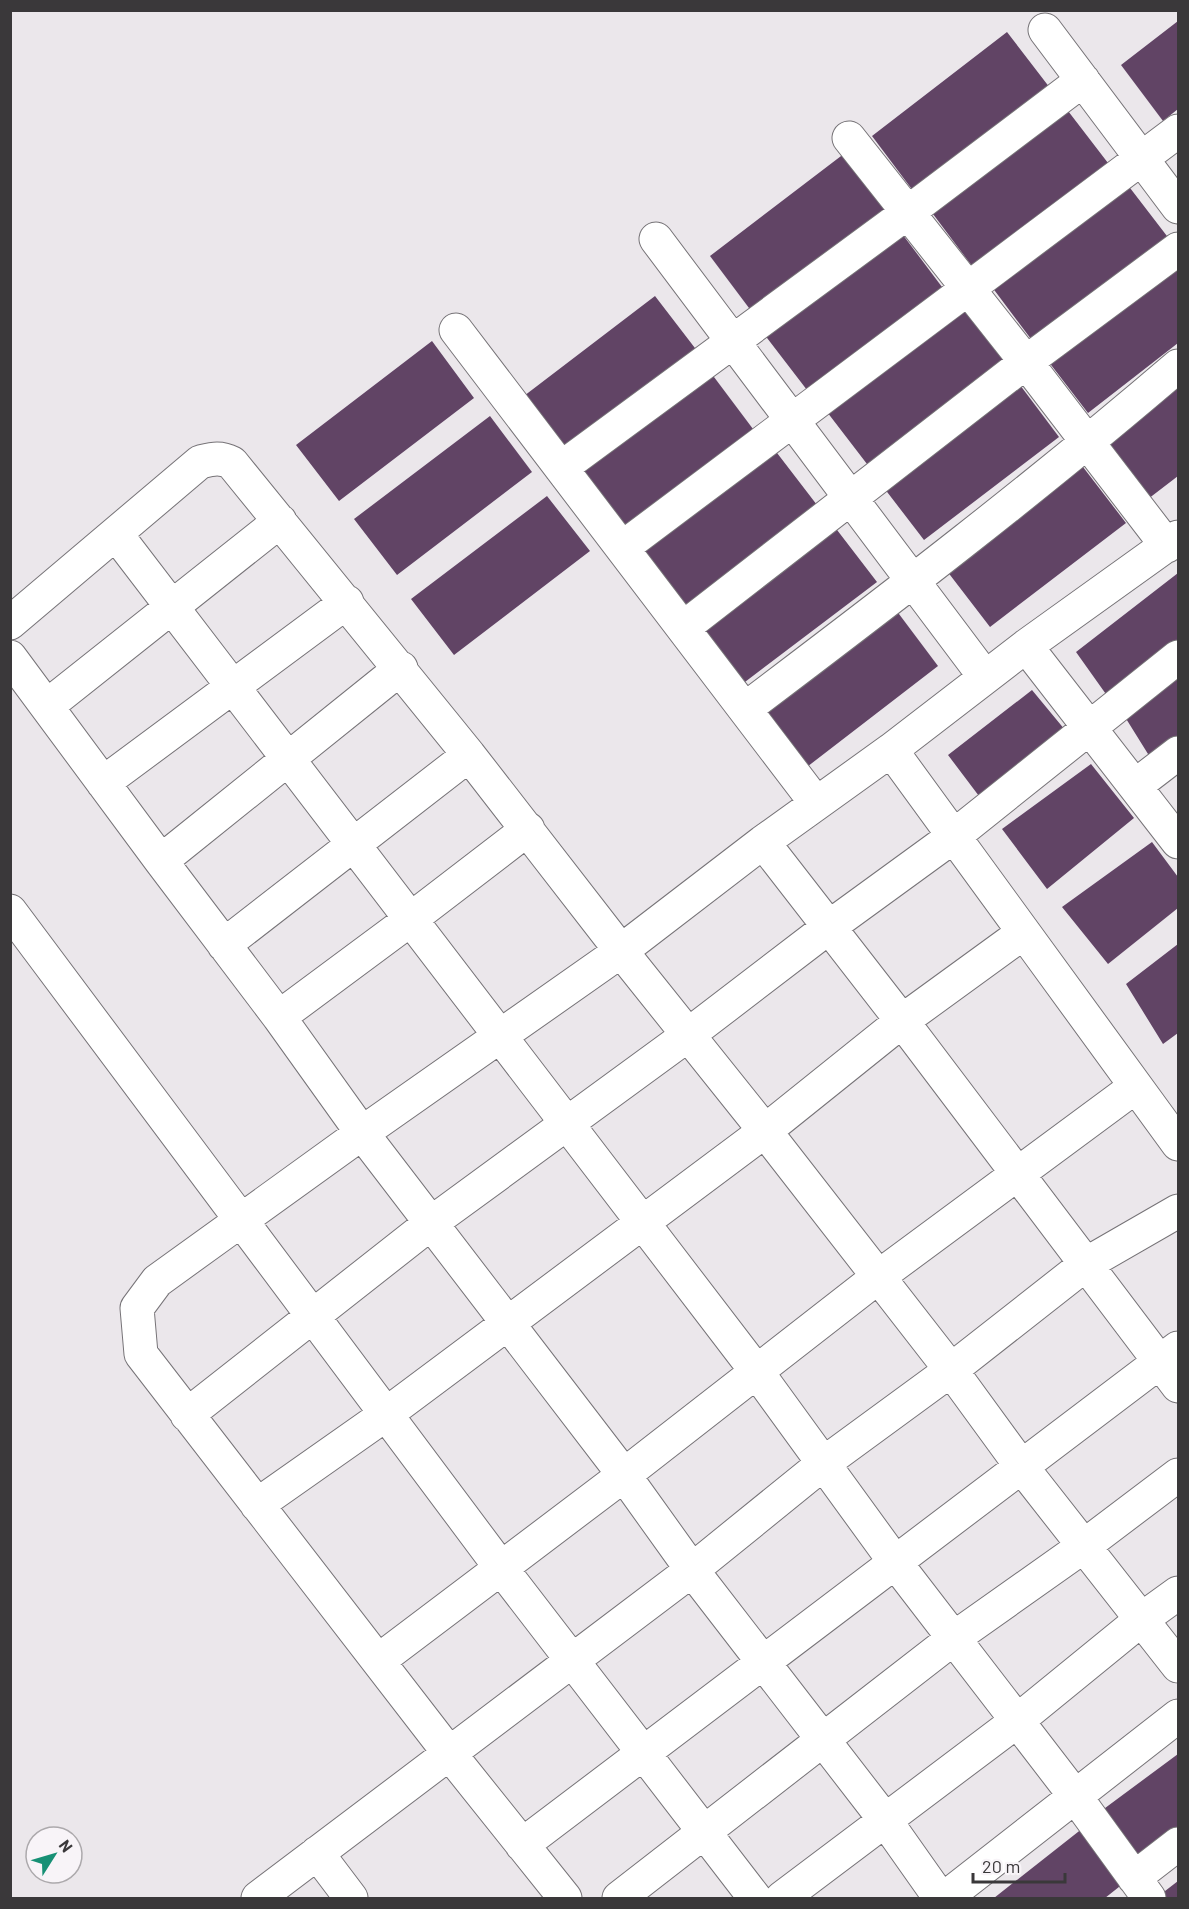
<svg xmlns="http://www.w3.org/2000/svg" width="1189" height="1909" viewBox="0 0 1189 1909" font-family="Barlow,sans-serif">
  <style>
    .building { fill: #614465 }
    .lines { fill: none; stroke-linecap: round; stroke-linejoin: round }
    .minor-casing { stroke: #767377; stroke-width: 35 }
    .minor { stroke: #fff; stroke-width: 33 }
  </style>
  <rect width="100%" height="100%" fill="#ebe7eb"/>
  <path class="building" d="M1178,21V109L1163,121L1121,65Z
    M1007,32L1050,88L914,192L872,136Z
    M1065,107L1108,163L972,266L930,210Z
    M845,153L888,208L752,312L710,256Z
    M1127,184L1170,240L1034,343L992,287Z
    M900,231L942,287L807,390L764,334Z
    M1178,255V343L1088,413L1045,357Z
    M655,296L698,352L563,455L520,399Z
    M960,305L1003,360L867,464L824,408Z
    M432,341L474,398L339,501L296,445Z
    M711,373L753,429L618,532L575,477Z
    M1017,381L1059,437L924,540L881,484Z
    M1178,388V476L1148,499L1106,444Z
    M490,416L532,472L397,575L354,519Z
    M774,449L817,505L681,609L638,552Z
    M1083,467L1126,523L990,627L947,571Z
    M547,496L590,551L454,655L411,599Z
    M834,526L877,582L741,685L699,629Z
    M1178,573V642L1108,697L1076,652Z
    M896,610L938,666L803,770L760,714Z
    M1178,674V742L1153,762L1125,717Z
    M1032,690L1070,736L985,804L948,755Z
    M1091,764L1134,818L1047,889L1002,829Z
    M1152,842L1178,877V908L1108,964L1062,907Z
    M1178,944V1033L1163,1044L1126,984Z
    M1178,1754V1834L1137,1867L1097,1814Z
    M1083,1828L1124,1883L1105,1898H994Z
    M1178,1881V1898H1156Z"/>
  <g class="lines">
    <defs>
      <path id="minor" d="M1045,30L1178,207
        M849,138L1026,362L1167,546
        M656,239L985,677
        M456,330L816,803
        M561,468L907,213L1083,80
        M116,534L757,1372L895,1562L1075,1796L1149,1898
        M622,548L1178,131
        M10,623L200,462C213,459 220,457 232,463L469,755L621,951L765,1131L951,1370L1021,1466L1178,1666
        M683,628L1026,362L1178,249
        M1026,646L1178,842
        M10,657L161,861L279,1017L362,1133L624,1475L692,1570L885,1820L940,1898
        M47,706L280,521
        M745,709C892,598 1038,486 1178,366
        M891,750L1178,1144
        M103,783L347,602
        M1135,786L1178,753
        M763,842L902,1021L1178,1386
        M161,861L401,668
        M10,911L501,1568L755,1898
        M224,945L469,755
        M279,1017L403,925L528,829
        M187,1415L431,1223L688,1035L829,927L954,836L1178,657
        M257,1505L385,1415L765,1131L902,1021L1023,933
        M378,1661L624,1475L878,1277L1135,1087
        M522,1845L1178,1348
        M317,1853L351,1898
        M1134,1878L1178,1844
        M258,1898L692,1570L824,1463L951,1370L1086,1264L1178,1211
        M565,1898L449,1753L141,1354L137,1308L157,1281L362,1133L621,951L763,842L891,750L1026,646L1178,537
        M619,1898L954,1638L1084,1546L1178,1475
        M782,1898L1017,1721L1142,1619L1178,1593
        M945,1898L1178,1716"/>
    </defs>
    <use href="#minor" class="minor-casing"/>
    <use href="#minor" class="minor"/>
  </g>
  <rect width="1189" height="1909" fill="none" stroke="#3a383a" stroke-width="24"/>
  <g transform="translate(54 1855) rotate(53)"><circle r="28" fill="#f8f4f8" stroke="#aca9ac" stroke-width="1.5"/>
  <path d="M0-4.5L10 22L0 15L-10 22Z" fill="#179075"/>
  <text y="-9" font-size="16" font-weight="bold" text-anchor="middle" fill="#3a383a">N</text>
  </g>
  <path d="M973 1873v9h92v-9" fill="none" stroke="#3a383a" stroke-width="3"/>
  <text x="982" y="1873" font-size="18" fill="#3a383a" stroke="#f8f4f8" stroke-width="4.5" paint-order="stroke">20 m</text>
</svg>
